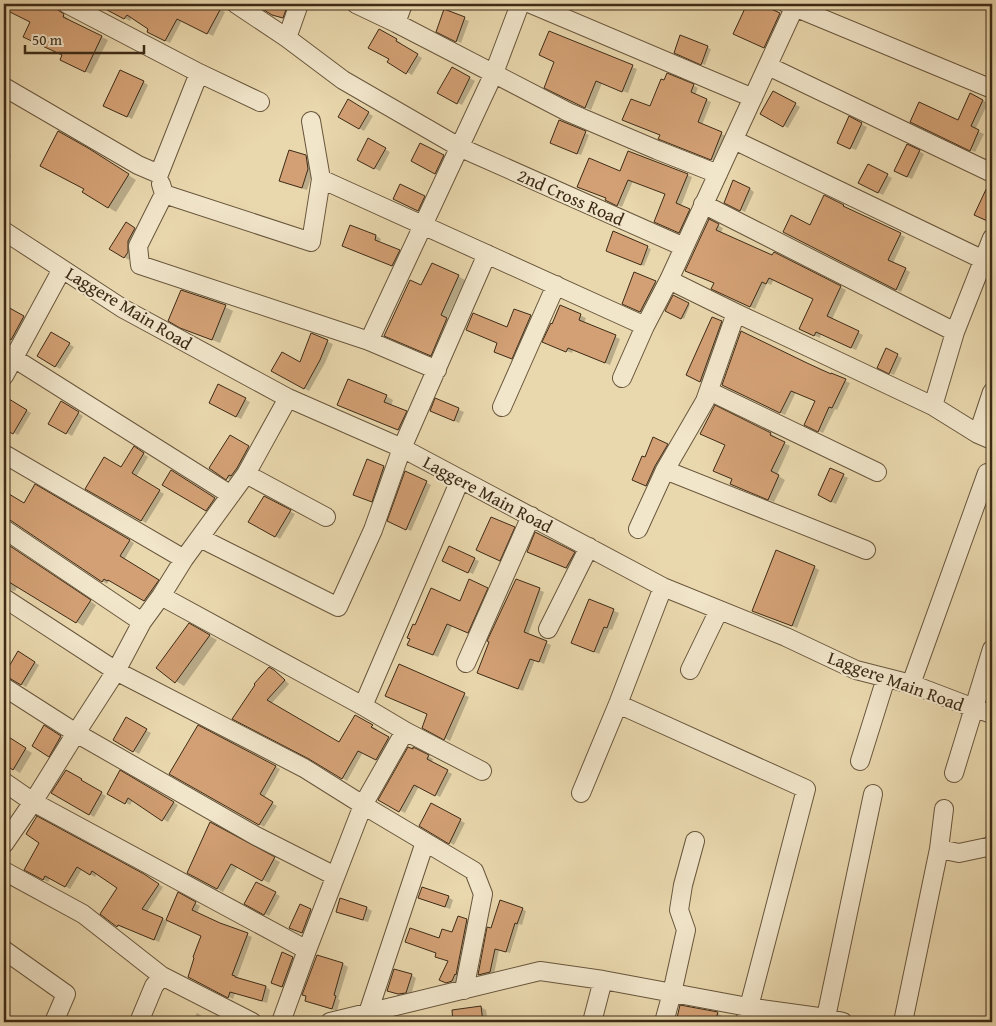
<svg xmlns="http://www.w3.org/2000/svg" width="996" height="1026" viewBox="0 0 996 1026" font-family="'Gentium Book Plus',serif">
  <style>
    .shadow { fill: #0003 }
    .building { fill: #d2a074; stroke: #3d2b17 }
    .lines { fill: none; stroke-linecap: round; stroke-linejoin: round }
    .minor-casing { stroke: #68563c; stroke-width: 20 }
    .minor { stroke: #f1e5ca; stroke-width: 18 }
    .labels { text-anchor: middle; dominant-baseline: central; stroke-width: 4; stroke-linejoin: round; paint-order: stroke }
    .street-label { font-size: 18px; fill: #3d2b17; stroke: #f1e5ca }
  </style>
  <rect width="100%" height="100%" fill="#e9d7ad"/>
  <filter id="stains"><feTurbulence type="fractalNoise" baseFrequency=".004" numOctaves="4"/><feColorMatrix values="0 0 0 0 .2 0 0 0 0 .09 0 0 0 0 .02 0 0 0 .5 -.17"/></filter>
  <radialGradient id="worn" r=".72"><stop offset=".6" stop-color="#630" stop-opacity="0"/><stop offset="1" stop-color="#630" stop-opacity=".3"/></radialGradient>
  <path class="shadow" d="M4,4H39L60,13L69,19V21L108,40L91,74L67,63L63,55L32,22L4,8Z
    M98,4H210L225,12L213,36L182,20L170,43L148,32L150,28L132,17L130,21Z
    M257,4H293L288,20L278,17Z
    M382,4H399L396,10Z
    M748,4H757L787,19L772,52L735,33Z
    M445,11L469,21L461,43L437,31Z
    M379,30L401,43L400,45L422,58L412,75L389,62L390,59Z
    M549,32L637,69L628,93L602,83L591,110L551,90L556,62Z
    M680,36L711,49L705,65L679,54Z
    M452,69L475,81L462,105L439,93Z
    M143,82L148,85L132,119L110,108Z
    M665,82L693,85L698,88L695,95L711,102L702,125L726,136L715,161L664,141L661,135L629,122L651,108Z
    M774,92L800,107L788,128L762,113Z
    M971,95L988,103L975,130L984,134L975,152L916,124L958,122Z
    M349,101L373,116L364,131L339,116Z
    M850,118L867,127L856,150L843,145Z
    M560,121L589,135L581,155L555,145Z
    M368,140L390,152L380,171L358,160Z
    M421,144L448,159L441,175L412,160Z
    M4,151L11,156L4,166Z
    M919,151L924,154L912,179L900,174Z
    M96,154L136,180L116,212L83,192Z
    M306,156L311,159L313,172L307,190L285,183L281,180Z
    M869,166L892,178L883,195L860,183Z
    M621,173L687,175L692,177L681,206L694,213L684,235L660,224L667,194L633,181L622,207L611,202L607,198Z
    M750,189L754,192L745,212L726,202Z
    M424,197L429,199L423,212L399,201Z
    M843,206L905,237L893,263L910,272L901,292L789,235L811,226Z
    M709,221L723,228L721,233L773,257L774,253L846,290L832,319L863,335L856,350L821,334L820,338L806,332L815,299L774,279L771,285L767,283L755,309L717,291L715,283Z
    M126,223L139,231L132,254L129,260L111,249Z
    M351,227L376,236L381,239L379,243L404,254L397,268L348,248Z
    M614,233L651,249L644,266L611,252Z
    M635,274L661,285L645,314L628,306Z
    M458,276L465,280L447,319L453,323L438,359L392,339L422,287Z
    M674,297L690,305L684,319L666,310Z
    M4,304L14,310L13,311L29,320L17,342L4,335Z
    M225,307L233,311L220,343L189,331Z
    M561,307L586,318L584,323L620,339L610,365L573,350L572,353L549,344L553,325Z
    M515,310L535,319L517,360L500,354L499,343L507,328Z
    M721,322L729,327L708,385L695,379Z
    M52,333L74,347L60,369L38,356Z
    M312,335L333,344L325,363L309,391L273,371L300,364Z
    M886,350L902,358L894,375L883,370Z
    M806,365L850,383L837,410L835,409L823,433L810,427L816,401L796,392L785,415L728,388Z
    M219,386L250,402L241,419L210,403Z
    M386,396L393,400L391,406L413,416L405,433L345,408Z
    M436,400L464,412L459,423L431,411Z
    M9,401L31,413L18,435L4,427V410Z
    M62,402L83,416L72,436L50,423Z
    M771,434L776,437L775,439L790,446L777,475L785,480L774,502L732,484Z
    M230,436L253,450L232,481L210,468Z
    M667,445L672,447L651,488L633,480L646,459Z
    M134,448L148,457L136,477L164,494L146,523L87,488L122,469Z
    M368,460L389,470L377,504L355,495Z
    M831,470L848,478L836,504L824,498Z
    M406,472L431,485L411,531L394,523Z
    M179,476L222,503L214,514L164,484Z
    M36,486L134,543L124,560L163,584L149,603L113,581H109L107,584L102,581L15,522L4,517V492L24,504Z
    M264,497L295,514L280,539L250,521Z
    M514,528L519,531L505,563L482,552Z
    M10,547L96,605L83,626L18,586L15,591L11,590L6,591L4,593V558Z
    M528,552L574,553L582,557L574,572L536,556Z
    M474,559L479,561L473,574L448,563Z
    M814,567L819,570L797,628L759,613Z
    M487,589L492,591L473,635L452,626L438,657L413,647L461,602Z
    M539,590L544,592L528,635L551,645L544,664L535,660L523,691L483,675Z
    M589,600L619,613L612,630L610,629L599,654L577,645Z
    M190,625L217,640L184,686L176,681Z
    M18,653L39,665L26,687L5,675Z
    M399,666L469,697L450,741L423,727L429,714Z
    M270,669L279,674L289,684L271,704L340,744L356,717L377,729L375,731L393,741L381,762L363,752L347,781L313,759L234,719Z
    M126,719L151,733L139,754L114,739Z
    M45,727L65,740L54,758L33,746Z
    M199,727L280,769L264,798L277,806L264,827L171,774Z
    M4,736L32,753L20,773L4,763Z
    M414,749L433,759L431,763L452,774L440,797L419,786L405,813L380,800Z
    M120,772L178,805L168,822L133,800L130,805L108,793Z
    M85,784L106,796L94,817L53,792Z
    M431,805L465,823L454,845L420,825Z
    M211,824L280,862L269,883L238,866L223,892L188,873Z
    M41,843L143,875L163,887L147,912L167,921L179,894L200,906L197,913L252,937L237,978L266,987L270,990L267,1003L235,993L233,999L189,977L203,936L168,920L159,942L124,926L123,928L101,913L118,887L97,873L95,877L82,869L70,889L51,877L48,882L25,869Z
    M257,883L280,896L269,916L246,904Z
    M448,897L453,900L450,909L425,900Z
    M341,900L367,908L372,911L368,922L342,914L337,911Z
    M300,906L316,913L307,935L291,928Z
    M522,909L526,911L522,925L519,924L510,953L499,950L494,974L483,977L479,975L491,930Z
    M467,920L471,923L456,983L452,985L445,982L449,961L437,956L439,940L452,934Z
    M283,954L298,960L287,989L273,983Z
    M318,957L343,964L348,967L338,999L340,1000L337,1011L311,1003L306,1000Z
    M411,975L416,978L411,995L404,996L393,993L388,990Z
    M481,1007L486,1010L488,1022H455L453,1011Z
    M681,1007L717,1013L722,1016L720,1022H677Z
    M197,1013L212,1022H192Z"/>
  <path class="building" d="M4,4H56L58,10L64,14L63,17L102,36L85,72L60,60L62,55L23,37L30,22L4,9Z
    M96,4H213L221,8L207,34L177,19L165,41L147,32L148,29L127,15L124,19Z
    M255,4H288L283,18L272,15Z
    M747,4H760L780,13L764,48L733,34Z
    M444,9L465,17L456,42L436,32Z
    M379,29L397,39L396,41L418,54L406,74L387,62L389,59L368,48Z
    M549,31L633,65L622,92L596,81L585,108L544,88L554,62L539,55Z
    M680,35L708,46L701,65L674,53Z
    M452,67L470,77L457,104L437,93Z
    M120,70L144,81L127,117L103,106Z
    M667,73L694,84L691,92L707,99L698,122L722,132L711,160L658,139L660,135L622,120L631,99L650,106L661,79L664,80Z
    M773,91L796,103L783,127L760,114Z
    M970,93L983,100L971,126L979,130L970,151L910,122L919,102L958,120Z
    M348,99L369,112L359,129L338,117Z
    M849,116L862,123L850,149L837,143Z
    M559,120L586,131L577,154L550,143Z
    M58,131L88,148L129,174L108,208L82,192L84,189L40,166Z
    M368,138L386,148L374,169L357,160Z
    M420,143L444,155L435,174L411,161Z
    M907,144L920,150L907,177L894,171Z
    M289,150L306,155L308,169L302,188L279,181Z
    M628,151L688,174L676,203L690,209L679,233L654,222L665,194L628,180L617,206L605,200L606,198L577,187L589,158L620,171Z
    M868,164L888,174L878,193L858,183Z
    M733,180L750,188L740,211L724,203Z
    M989,183L992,184V223L974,215Z
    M400,184L425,196L418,211L393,199Z
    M824,195L844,205L843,206L901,233L888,260L906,268L896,290L783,232L791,215L810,225Z
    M709,219L719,224L716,230L772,255L774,252L841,286L827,316L859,331L851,348L816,332L814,336L799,329L813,299L769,278L766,284L762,282L750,307L711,289L714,283L685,271Z
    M126,222L135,228L128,241V252L124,258L109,249Z
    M350,225L376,235L375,240L400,250L392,266L342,246Z
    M613,231L648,246L641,265L606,251Z
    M432,263L459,275L441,315L447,318L431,356L384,336L410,280L421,285Z
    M634,272L656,281L640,312L622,304Z
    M181,290L226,305L212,340L180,328L168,321Z
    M673,295L689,303L681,319L665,311Z
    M4,305L24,316L11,340L4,336Z
    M560,305L581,314L579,320L616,335L605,363L568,348L566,352L542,342L551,323L552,324Z
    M514,309L531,315L512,359L494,352L497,343L466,330L473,313L507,327Z
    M712,317L722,321L700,382L686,375Z
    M741,331L807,363L831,374V373L846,379L832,408L829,407L818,432L804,425L815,401L791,391L780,413L722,385Z
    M51,332L70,343L55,367L37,356Z
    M311,333L328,340L320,360L304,389L271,371L282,352L300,362Z
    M886,348L898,354L889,374L877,368Z
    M348,379L387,395L384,402L407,411L398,430L337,405Z
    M218,384L246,398L236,417L209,403Z
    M435,398L459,408L454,421L430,411Z
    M9,399L27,410L13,434L4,429V408Z
    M61,401L79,412L66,434L48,424Z
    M715,405L771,433L770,435L785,442L771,471L779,475L768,500L730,484L732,479L713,471L725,445L700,434Z
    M230,435L249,446L237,468L231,476L229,475L226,480L209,468Z
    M653,437L668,444L655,466L646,486L632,480L642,456L645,457Z
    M134,446L144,453L132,473L160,490L141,521L85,489L104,457L121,467Z
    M367,459L384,466L372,502L353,495Z
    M830,468L844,474L831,502L818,495Z
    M171,470L215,498L206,511L162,485Z
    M405,471L427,481L406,530L387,521Z
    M35,484L130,540L120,556L159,580L144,601L108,580L107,581L104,579L102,582L10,520L4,518V491L24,503Z
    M264,496L291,510L275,537L248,522Z
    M491,517L515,527L500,561L476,550Z
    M535,532L575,552L566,568L527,552Z
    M10,546L91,600L76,623L4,579V555Z
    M449,546L475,558L468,573L442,561Z
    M776,550L815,566L792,626L752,611Z
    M469,579L488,588L468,633L447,624L433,655L407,645L410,639L407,638L413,624L415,625L431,588L460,601Z
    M516,579L540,588L524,632L547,641L539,662L530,659L518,689L477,673L489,642L487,641Z
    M589,599L614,609L607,628L604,627L594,652L571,643Z
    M189,623L210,635L175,683L156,668Z
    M18,651L35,662L21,685L4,675Z
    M399,664L465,693L444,740L422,728L427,714L385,696Z
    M269,667L274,670L285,680L267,700L339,742L355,715L373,725L371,727L389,737L376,760L358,751L342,779L309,759L232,719L255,685L254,684Z
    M126,717L147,729L133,752L113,740Z
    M44,725L61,736L49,757L32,746Z
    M198,725L276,766L260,794L273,802L259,825L169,774Z
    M4,734L26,748L13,770L4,764Z
    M408,747L413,749V747L429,755L427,759L448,770L435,796L414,785L399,812L378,800Z
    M66,770L82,779L81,780L102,792L89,815L51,793Z
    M120,770L174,802L162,821L128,798L125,804L107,794Z
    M431,803L461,819L449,844L419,826Z
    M37,816L144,874L159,884L142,909L163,918L154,940L118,925L117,927L100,914L117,888L92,871L90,875L77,867L65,887L45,876L43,880L24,870L39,843L26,834Z
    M210,822L275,857L262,881L231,864L217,889L187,873Z
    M256,882L276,892L264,915L244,904Z
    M422,887L449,896L445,907L418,898Z
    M178,892L196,902L192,910L220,923L248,933L232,975L235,976V977L266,986L262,1001L230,992L228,998L188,977L194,958L193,957L201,936L166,920Z
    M340,898L367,907L363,920L336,912Z
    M500,900L523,908L517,924L515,923L506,952L495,949L490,972L478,975L487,927L491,928Z
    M300,904L311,909L302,933L289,928Z
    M458,916L467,919L456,975L455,974L452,981L446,983L439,980L448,961L435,957L436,953L405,942L410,928L439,938L442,929L452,932Z
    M282,952L293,957L282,987L271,983Z
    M317,955L343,963L334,995L336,996L332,1009L305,1001L306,996L302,995Z
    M394,969L412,974L406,993L398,994L387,991Z
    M680,1005L718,1012L715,1022H676Z
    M481,1006L483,1022H453L452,1010Z"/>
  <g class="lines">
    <defs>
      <path id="minor" d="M236,4L287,38L343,80L459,147L684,247
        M356,4L396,23
        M403,4L396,23L568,112L657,150L718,174
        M531,4L753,98
        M787,4L992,89
        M287,38L299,4
        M768,66L992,173
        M199,73L260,102
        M4,87L138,165L159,174L199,73L67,4
        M311,121L321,179
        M734,140L992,264
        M161,184L164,194L138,246L140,265L369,341L437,370
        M164,194L311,242L321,179L645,326
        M703,204L955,332
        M4,231L122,308L288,398L402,448L663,587L786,637L856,670L911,684L974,708L992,714
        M669,280L736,313L933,406L978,434L992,440
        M736,313L705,401L665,470L866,550
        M369,341L494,73L520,4
        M4,352L231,495
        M4,376L62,269
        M622,378L645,326L669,280L796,4
        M709,391L877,472
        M933,406L955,332L992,238
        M502,407L556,285
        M978,434L992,392
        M4,454L184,559
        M246,474L326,517
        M4,529L142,622
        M638,529L665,470
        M200,538L338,607L373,530L402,448L487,254
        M161,596L363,706L405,731L482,771
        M4,598L116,671L304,768L363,805L474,871L483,894L464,990
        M548,629L589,547
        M466,663L531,516
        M690,670L719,610
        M911,684L987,473
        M4,687L76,733L256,836L335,876
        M618,704L806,789L745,1022
        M363,706L460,480
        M860,761L886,678
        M954,773L992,649
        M4,782L33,802L307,950
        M581,793L618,704L663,587
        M4,844L33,802L76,733L116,671L142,622L161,596L184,559L246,474L288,398
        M939,849L959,853L992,846V844
        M4,871L83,914L162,976L252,1022
        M4,950L66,994L54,1022
        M368,1013L425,842
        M139,1022L154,986L162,976
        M281,1022L307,950L363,805L405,731
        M330,1022L540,971L603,980L748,1007L826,1018L843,1022
        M592,1022L603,980
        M664,1022L672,993L686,930L679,910L683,885L695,841
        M825,1022L873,794
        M903,1022L939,849L944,809"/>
    </defs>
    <use href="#minor" class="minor-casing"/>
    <use href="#minor" class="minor"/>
  </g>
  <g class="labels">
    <g class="street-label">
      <text transform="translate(571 197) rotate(24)">2nd Cross Road</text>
      <text transform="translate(129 308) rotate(31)">Laggere Main Road</text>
      <text transform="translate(488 494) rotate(28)">Laggere Main Road</text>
      <text transform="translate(896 681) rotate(20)">Laggere Main Road</text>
    </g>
  </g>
  <rect width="996" height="1026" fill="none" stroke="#e9d7ad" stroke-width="20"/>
  <rect x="5" y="5" width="986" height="1016" fill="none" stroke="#3d2b17" stroke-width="2.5"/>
  <rect x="10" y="10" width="976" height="1006" fill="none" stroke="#3d2b17"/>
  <path d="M25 45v8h119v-8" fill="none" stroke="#3d2b17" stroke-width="2.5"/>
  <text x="32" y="45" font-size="15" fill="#3d2b17" stroke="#f1e5ca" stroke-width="4" paint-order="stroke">50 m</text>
  <rect width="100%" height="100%" filter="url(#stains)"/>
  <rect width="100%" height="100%" fill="url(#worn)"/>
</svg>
